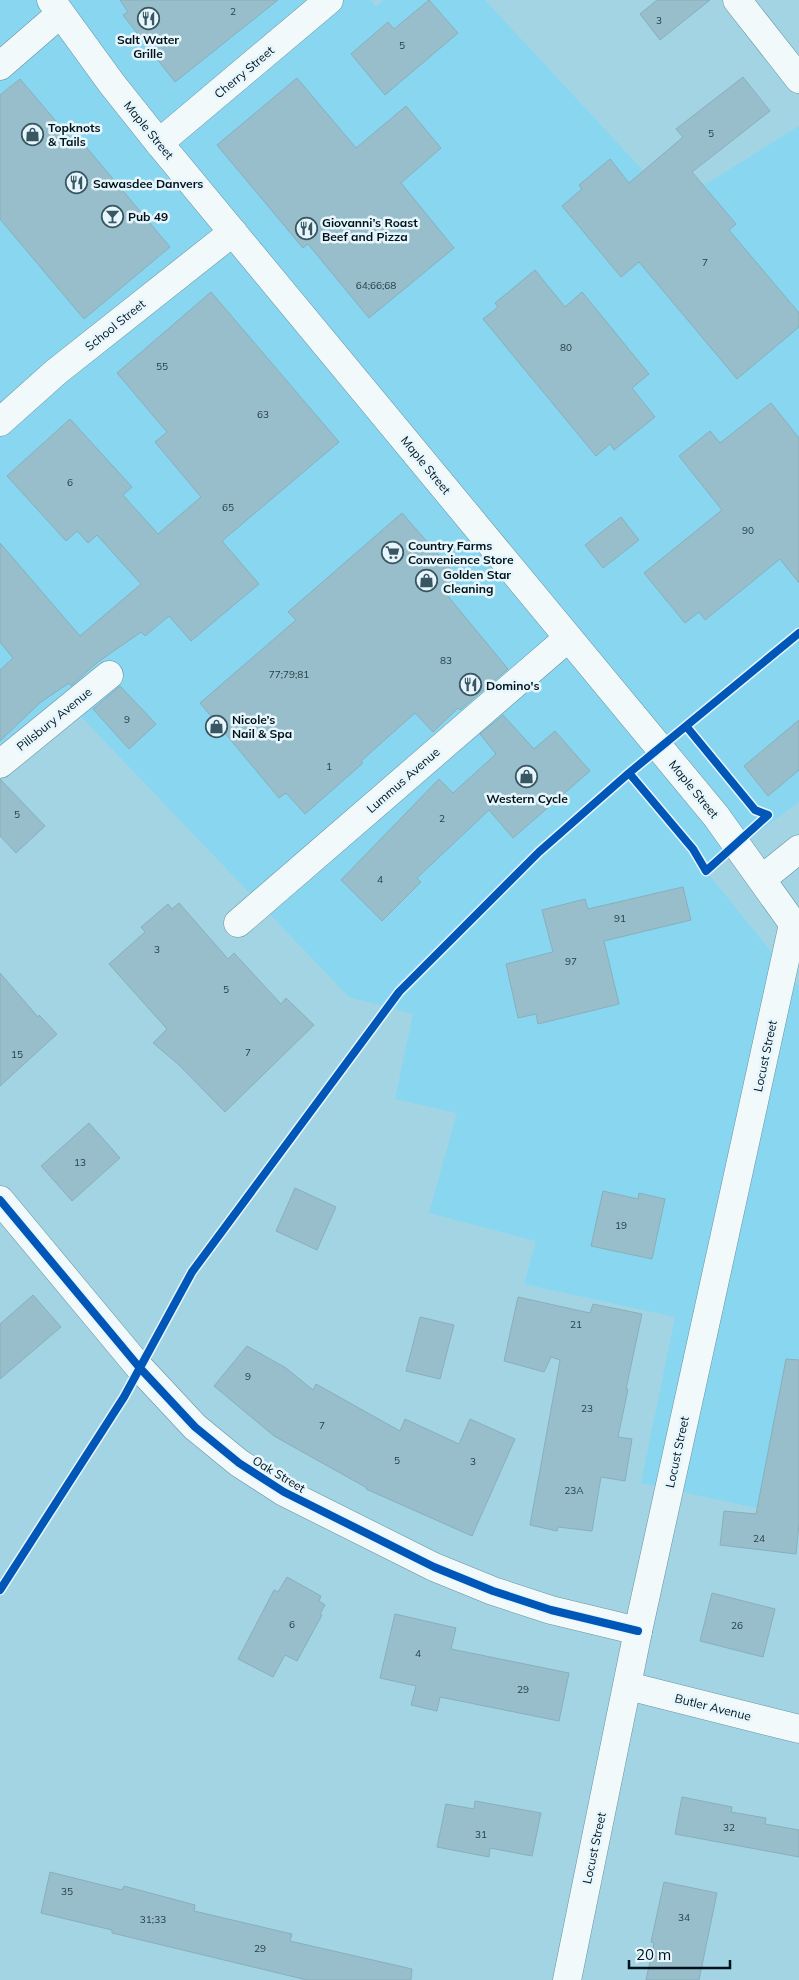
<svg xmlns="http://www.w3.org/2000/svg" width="799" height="1980" viewBox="0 0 799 1980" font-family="Mulish,sans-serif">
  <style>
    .built { fill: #89d6f0 }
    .building { fill: #97beca; stroke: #88afbb }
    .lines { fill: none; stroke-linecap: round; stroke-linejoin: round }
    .minor-casing { stroke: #67929f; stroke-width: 29 }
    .secondary-casing { stroke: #67929f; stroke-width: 29 }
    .minor { stroke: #f1f9fb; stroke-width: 28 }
    .secondary { stroke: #f1f9fb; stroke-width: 28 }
    .cycleway-casing { stroke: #e6f6fc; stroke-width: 11 }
    .cycleway { stroke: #0057b8; stroke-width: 8 }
    .labels { text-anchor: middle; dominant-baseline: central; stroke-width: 5; stroke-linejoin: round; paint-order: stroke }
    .number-label { font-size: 10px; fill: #263e48 }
    .poi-label { font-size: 12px; font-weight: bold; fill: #00131c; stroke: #e6f6fc; text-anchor: start }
    .street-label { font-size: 12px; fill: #00131c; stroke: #e6f6fc }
  </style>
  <rect width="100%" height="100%" fill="#a3d4e4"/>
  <path class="built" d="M0,0H370L376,7L384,0H485L674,204L799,126V802L706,871L799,986V1517L641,1483L675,1317L524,1284L536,1241L429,1213L457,1113L395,1099L413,1014L349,997L71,706L0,764Z"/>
  <path class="building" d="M120,0H278L175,82L123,15L128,12Z
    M429,0L458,33L385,95L351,54L388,22L394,29Z
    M657,0H710L660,40L640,14Z
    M743,77L770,111L692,172L736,224L729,230L799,313V327L737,379L639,262L621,277L562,206L582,189L579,185L610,159L629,183L683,137L676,129Z
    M297,78L356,148L406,106L441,148L401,183L454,248L369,318L308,244L303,248L217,145Z
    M20,79L72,140L77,136L170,247L84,319L0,219V95Z
    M535,270L565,307L582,292L649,374L632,388L655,417L614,450L610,444L596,456L483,319L498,307L495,303Z
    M211,292L339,442L222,541L259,584L191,641L169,616L145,636L141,632L98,662L71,686L69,683L41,702L0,741V670L13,658L0,642V543L80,636L141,584L97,535L88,543L77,531L66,541L7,476L70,419L132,487L123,495L158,534L201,497L155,442L167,432L117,373Z
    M771,403L799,438V583L780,559L705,620L699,612L685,623L644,573L722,510L679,456L710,431L720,443Z
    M402,513L457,576L442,589L508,669L460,710L458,708L433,732L415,713L361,761L363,763L305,814L286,793L279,798L200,703L296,620L288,612Z
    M621,517L639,540L603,568L585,545Z
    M120,686L156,724L129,749L93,709Z
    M503,715L534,749L555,731L590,771L513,838L489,810L417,878L421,882L382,921L341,880L439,779L453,793L496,754L480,734Z
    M799,720V770L768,796L744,766Z
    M0,779L45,826L16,853L0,836Z
    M683,887L691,920L604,941L619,1004L538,1024L536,1014L518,1018L506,964L553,952L542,910L585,899L588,909Z
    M179,903L228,959L234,953L281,1004L286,998L314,1025L225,1112L178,1064L153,1043L167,1029L109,964L145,932L141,927L168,904L172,909Z
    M0,973L38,1017L39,1015L57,1034L0,1086Z
    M89,1123L120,1158L72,1201L41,1166Z
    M295,1188L336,1207L317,1250L276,1231Z
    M603,1191L638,1199L639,1193L665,1199L652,1259L591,1246Z
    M33,1295L61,1327L0,1379V1324Z
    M518,1297L590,1313L593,1304L642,1314L626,1389H628L618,1437L632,1439L625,1481L601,1477L592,1531L558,1527L557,1531L530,1525L560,1360L551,1357L544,1372L504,1361Z
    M420,1317L454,1325L440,1379L406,1371Z
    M247,1346L286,1368L313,1390L316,1384L400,1431L405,1419L459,1444L470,1419L515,1439L472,1536L366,1489L367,1488L274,1436L214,1386Z
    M786,1359L799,1360V1523L796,1554L720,1545L724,1511L756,1514Z
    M287,1577L321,1596L319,1601L325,1605L320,1614L322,1615L297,1661L285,1655L273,1677L238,1659L274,1590L278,1592Z
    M712,1593L775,1609L763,1657L700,1641Z
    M395,1614L456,1628L451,1649L569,1673L559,1721L440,1697L437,1711L411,1705L416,1686L380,1678Z
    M682,1797L732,1807L731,1812L766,1818L765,1824L799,1830V1857L675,1834Z
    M475,1801L541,1813L532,1856L490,1848L489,1857L437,1847L446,1804L474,1809Z
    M50,1872L122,1890L124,1886L195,1905L194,1911L292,1934L290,1941L412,1969L411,1980H307L112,1933V1930L41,1913Z
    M664,1882L717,1893L699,1980H646L654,1943L651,1942Z"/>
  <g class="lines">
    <defs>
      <path id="minor" d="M737,0L799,79
        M0,66L60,14
        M159,143L329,0
        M0,422L56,372L233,232
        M0,764L109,675
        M238,923L568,638
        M0,1200L139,1367L195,1427L239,1463L284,1492L434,1567L493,1591L551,1610L638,1631
        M628,1686L799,1729"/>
      <path id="secondary" d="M51,0L112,84L159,143L716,816L799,932
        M762,879L799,849
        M567,1980L638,1631L793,924"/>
    </defs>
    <use href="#minor" class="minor-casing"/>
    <use href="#secondary" class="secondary-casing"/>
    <use href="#minor" class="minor"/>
    <use href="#secondary" class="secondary"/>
    <defs>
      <path id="cycleway" d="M629,773L693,849L706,871L768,815L755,810L686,726
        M0,1200L139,1367L195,1427L239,1463L284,1492L434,1567L493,1591L551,1610L638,1631
        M0,1590L124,1397L192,1272L399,992L539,852L629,773L799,633"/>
    </defs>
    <use href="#cycleway" class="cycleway-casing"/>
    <use href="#cycleway" class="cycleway"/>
  </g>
  <defs>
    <symbol id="restaurant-ring" viewBox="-11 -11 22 22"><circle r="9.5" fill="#e6f6fc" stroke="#395762" stroke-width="1.5"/><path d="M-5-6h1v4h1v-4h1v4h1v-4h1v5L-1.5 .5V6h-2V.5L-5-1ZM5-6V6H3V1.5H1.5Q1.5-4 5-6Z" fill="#395762"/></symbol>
    <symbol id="shop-ring" viewBox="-11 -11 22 22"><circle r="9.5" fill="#e6f6fc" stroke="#395762" stroke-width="1.5"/><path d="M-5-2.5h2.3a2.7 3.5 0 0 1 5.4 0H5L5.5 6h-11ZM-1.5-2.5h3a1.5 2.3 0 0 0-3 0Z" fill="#395762"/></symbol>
    <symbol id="bar-ring" viewBox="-11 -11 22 22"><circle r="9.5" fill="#e6f6fc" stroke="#395762" stroke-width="1.5"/><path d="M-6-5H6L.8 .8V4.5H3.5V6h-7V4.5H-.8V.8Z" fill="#395762"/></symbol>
    <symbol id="supermarket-ring" viewBox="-11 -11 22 22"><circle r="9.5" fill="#e6f6fc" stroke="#395762" stroke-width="1.5"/><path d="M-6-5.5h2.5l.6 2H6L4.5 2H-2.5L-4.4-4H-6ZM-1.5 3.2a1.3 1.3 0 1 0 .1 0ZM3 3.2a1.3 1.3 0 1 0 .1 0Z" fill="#395762"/></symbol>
  </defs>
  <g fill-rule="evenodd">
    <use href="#restaurant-ring" x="136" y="6" width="25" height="25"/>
    <use href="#shop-ring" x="20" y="122" width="25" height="25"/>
    <use href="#restaurant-ring" x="64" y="170" width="25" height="25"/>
    <use href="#bar-ring" x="100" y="204" width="25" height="25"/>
    <use href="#restaurant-ring" x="294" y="216" width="25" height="25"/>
    <use href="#supermarket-ring" x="380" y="540" width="25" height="25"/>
    <use href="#shop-ring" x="414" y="568" width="25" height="25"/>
    <use href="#restaurant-ring" x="458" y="672" width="25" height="25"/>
    <use href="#shop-ring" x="204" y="714" width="25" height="25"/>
    <use href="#shop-ring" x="514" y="764" width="25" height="25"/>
  </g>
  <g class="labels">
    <g class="number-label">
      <text x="233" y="11">2</text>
      <text x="659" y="20">3</text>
      <text x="402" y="45">5</text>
      <text x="711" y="133">5</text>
      <text x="705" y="262">7</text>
      <text x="376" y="285">64;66;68</text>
      <text x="566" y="347">80</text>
      <text x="162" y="366">55</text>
      <text x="263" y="414">63</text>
      <text x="70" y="482">6</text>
      <text x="228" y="507">65</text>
      <text x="748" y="530">90</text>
      <text x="446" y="660">83</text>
      <text x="289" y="674">77;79;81</text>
      <text x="127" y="719">9</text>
      <text x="329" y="766">1</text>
      <text x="17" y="814">5</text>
      <text x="442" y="818">2</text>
      <text x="380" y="879">4</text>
      <text x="620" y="918">91</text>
      <text x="157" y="949">3</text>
      <text x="571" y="961">97</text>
      <text x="226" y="989">5</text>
      <text x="248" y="1052">7</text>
      <text x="17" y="1054">15</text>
      <text x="80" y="1162">13</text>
      <text x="621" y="1225">19</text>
      <text x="576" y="1324">21</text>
      <text x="248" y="1376">9</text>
      <text x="587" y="1408">23</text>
      <text x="322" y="1425">7</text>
      <text x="397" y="1460">5</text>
      <text x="473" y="1461">3</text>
      <text x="574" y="1490">23A</text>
      <text x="759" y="1538">24</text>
      <text x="292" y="1624">6</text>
      <text x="737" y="1625">26</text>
      <text x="418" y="1653">4</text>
      <text x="523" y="1689">29</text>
      <text x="729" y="1827">32</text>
      <text x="481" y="1834">31</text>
      <text x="67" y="1891">35</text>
      <text x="684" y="1917">34</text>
      <text x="153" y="1919">31;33</text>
      <text x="260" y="1948">29</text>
    </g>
    <g class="poi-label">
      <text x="148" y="39" text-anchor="middle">Salt Water<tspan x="148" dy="14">Grille</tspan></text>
      <text x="48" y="127">Topknots<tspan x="48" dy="14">&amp; Tails</tspan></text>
      <text x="93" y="183">Sawasdee Danvers</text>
      <text x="128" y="216">Pub 49</text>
      <text x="322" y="222">Giovanni’s Roast<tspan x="322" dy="14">Beef and Pizza</tspan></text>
      <text x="408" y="545">Country Farms<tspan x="408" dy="14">Convenience Store</tspan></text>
      <text x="443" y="574">Golden Star<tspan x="443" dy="14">Cleaning</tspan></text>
      <text x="486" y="685">Domino's</text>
      <text x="232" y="719">Nicole’s<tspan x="232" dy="14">Nail &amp; Spa</tspan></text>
      <text x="527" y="798" text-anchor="middle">Western Cycle</text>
    </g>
    <g class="street-label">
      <text transform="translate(244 72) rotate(-40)">Cherry Street</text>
      <text transform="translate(149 130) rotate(51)">Maple Street</text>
      <text transform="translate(115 325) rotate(-39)">School Street</text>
      <text transform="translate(426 465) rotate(51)">Maple Street</text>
      <text transform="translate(54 719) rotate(-39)">Pillsbury Avenue</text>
      <text transform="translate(403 780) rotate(-41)">Lummus Avenue</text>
      <text transform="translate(694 789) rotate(51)">Maple Street</text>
      <text transform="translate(765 1056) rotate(-78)">Locust Street</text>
      <text transform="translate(677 1452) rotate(-78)">Locust Street</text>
      <text transform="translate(279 1474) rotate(31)">Oak Street</text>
      <text transform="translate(713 1707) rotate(14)">Butler Avenue</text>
      <text transform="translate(594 1848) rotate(-78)">Locust Street</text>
    </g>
  </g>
  <path d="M629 1960v8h101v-8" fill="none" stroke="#00131c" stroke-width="2.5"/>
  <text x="636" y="1960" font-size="15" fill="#00131c" stroke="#e6f6fc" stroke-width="4" paint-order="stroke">20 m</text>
</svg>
